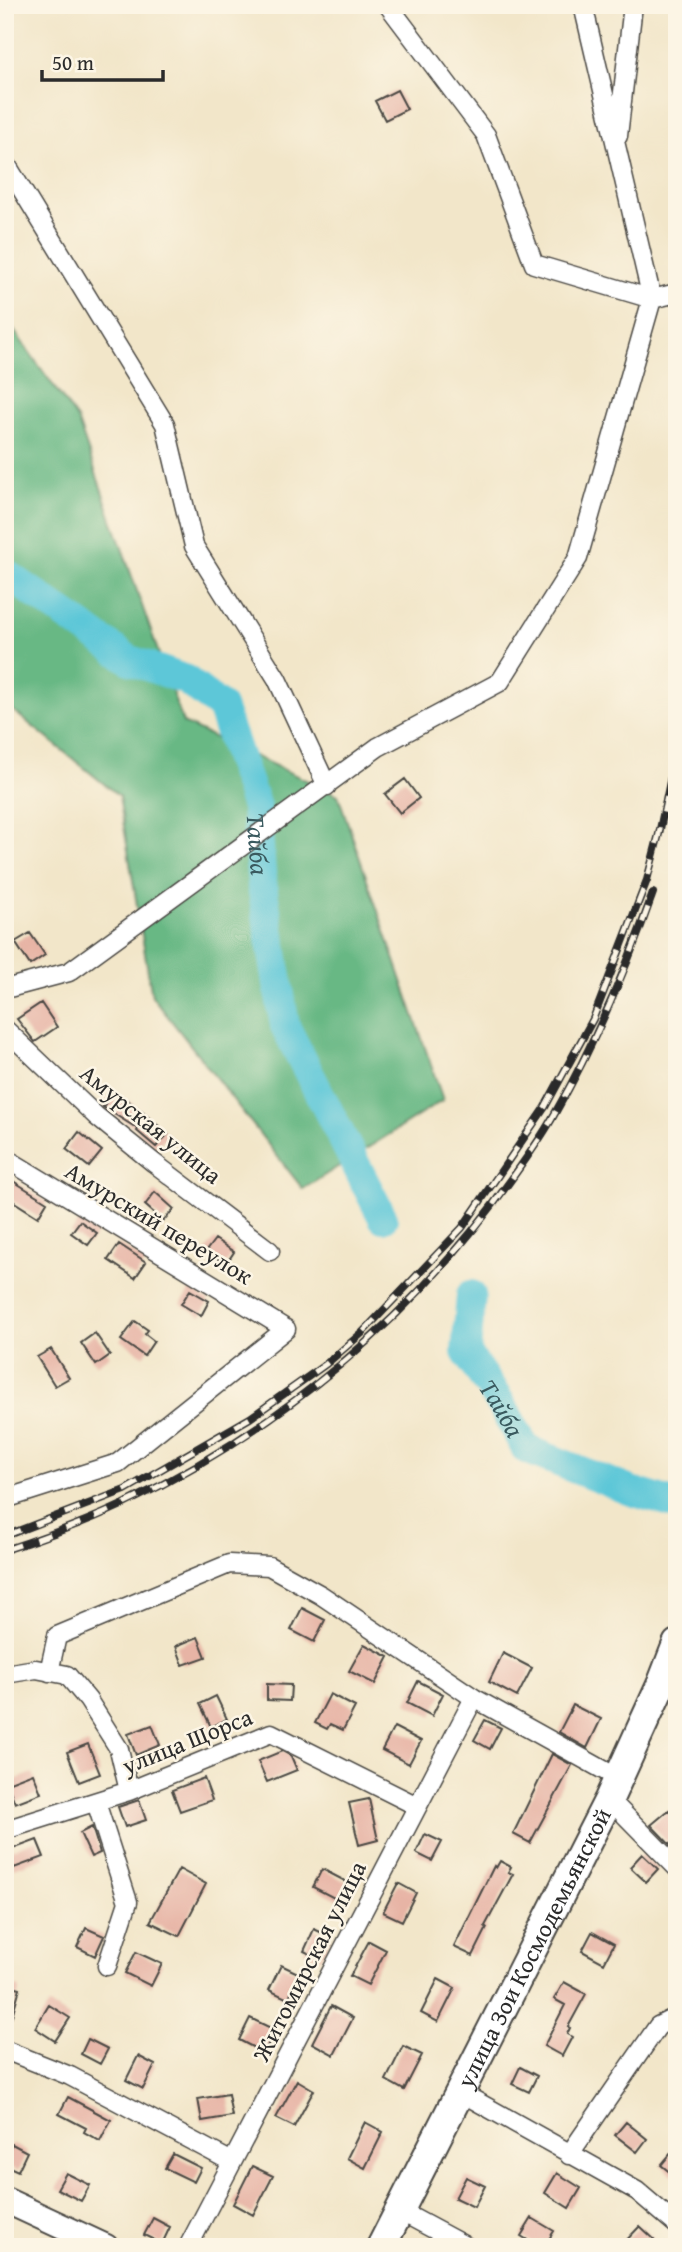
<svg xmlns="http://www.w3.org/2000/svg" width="682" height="2252" viewBox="0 0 682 2252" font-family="'Gentium Book Plus',serif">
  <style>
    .forest { fill: #67b884; stroke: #497258; stroke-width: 2 }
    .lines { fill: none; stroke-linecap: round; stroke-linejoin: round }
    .river { stroke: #5dc7d8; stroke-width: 30 }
    .building { fill: #e7b4a5 }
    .street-casing { stroke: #494743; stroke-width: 21 }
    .secondary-casing { stroke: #494743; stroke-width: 28 }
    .primary-casing { stroke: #494743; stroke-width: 32 }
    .street { stroke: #fff; stroke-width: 18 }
    .secondary { stroke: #fff; stroke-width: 24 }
    .primary { stroke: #fff; stroke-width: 28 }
    .rail-casing { stroke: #2b2b2b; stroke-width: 8 }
    .rail { stroke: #fcf5e5; stroke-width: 5; stroke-dasharray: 16; stroke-linecap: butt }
    .labels { text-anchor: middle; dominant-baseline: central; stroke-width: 5; stroke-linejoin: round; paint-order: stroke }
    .street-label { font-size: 24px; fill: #2b2b2b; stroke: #fcf5e5 }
    .water-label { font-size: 26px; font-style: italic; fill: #3a5a5f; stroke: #fcf5e5 }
  </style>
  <rect width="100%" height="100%" fill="#fcf5e5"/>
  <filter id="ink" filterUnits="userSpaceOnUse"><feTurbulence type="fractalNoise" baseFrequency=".0143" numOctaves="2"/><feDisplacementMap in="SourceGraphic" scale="14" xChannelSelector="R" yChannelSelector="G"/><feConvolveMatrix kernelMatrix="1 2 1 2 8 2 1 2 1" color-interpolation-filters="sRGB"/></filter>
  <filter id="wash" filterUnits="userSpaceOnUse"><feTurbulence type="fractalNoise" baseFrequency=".00686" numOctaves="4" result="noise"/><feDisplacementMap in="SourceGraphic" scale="28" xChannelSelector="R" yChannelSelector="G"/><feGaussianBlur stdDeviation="1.57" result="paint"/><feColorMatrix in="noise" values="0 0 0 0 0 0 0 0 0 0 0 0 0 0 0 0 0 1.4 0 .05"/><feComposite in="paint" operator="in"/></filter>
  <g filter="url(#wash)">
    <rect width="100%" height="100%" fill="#f2e6c9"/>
    <path class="forest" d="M5,318L77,419L183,723L338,795L443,1100L303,1189L152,996L119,796L5,704Z"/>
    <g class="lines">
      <g class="river">
        <path id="s1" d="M5,573L130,660L186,680L221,707L256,807L262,886L285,1026L383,1218"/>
        <path id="s2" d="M471,1295L466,1352L500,1402L526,1449L628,1490L677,1505"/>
      </g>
    </g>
    <g id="blocks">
      <path class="building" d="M397,90L407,109L385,120L375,101Z
        M405,779L419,798L400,813L385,794Z
        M30,933L45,955L30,965L15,942Z
        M41,1003L57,1027L35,1042L17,1019Z
        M113,1091L133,1104L168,1134L156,1147L137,1131L138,1129L103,1107Z
        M79,1132L102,1151L89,1167L66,1149Z
        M5,1176L47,1202L38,1217L5,1196Z
        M155,1192L174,1209L163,1221L145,1205Z
        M80,1221L97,1233L88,1245L71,1233Z
        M215,1239L234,1252L226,1264L206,1251Z
        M119,1244L146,1262L135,1278L108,1260Z
        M190,1290L209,1301L201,1316L181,1304Z
        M135,1321L148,1330L145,1334L154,1341L144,1356L121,1340Z
        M95,1333L110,1355L96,1365L81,1343Z
        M51,1349L69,1378L55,1386L37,1357Z
        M302,1608L325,1620L314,1642L291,1630Z
        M198,1637L206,1657L183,1665L176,1646Z
        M364,1644L389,1657L375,1684L349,1671Z
        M503,1653L532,1668L517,1697L489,1682Z
        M418,1681L443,1694L432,1716L407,1703Z
        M267,1684L291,1685L290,1701L267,1700Z
        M330,1694L355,1707L343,1730L330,1724L327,1729L315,1723Z
        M216,1696L227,1719L211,1727L200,1704Z
        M573,1705L601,1719L587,1748L559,1732Z
        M485,1720L501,1728L490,1749L474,1740Z
        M152,1725L160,1745L136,1755L128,1734Z
        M394,1727L421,1741L409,1764L382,1750Z
        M88,1744L100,1774L79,1782L67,1752Z
        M282,1751L291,1756L297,1770L267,1782L258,1761Z
        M552,1754L572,1765L530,1843L513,1834Z
        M33,1773L41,1793L15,1803L7,1783Z
        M204,1778L212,1800L180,1811L172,1790Z
        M369,1799L378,1840L359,1845L349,1803Z
        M139,1800L146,1820L125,1827L118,1807Z
        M669,1810L677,1819V1852L651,1825Z
        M92,1827L100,1853L91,1857L80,1833Z
        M425,1834L442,1842L432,1861L416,1853Z
        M37,1840L44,1857L14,1868L7,1851Z
        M642,1854L658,1869L646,1882L630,1867Z
        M500,1861L511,1867L508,1872L513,1874L485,1926L487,1928L473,1956L454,1947L494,1866L496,1868Z
        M179,1869L206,1884L179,1936L150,1922Z
        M322,1869L347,1882L338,1900L313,1887Z
        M398,1883L416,1893L402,1921L383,1912Z
        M86,1928L104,1936L95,1956L77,1947Z
        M314,1929L331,1937L320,1959L304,1951Z
        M592,1932L614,1944L604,1963L582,1951Z
        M369,1941L386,1950L368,1985L350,1976Z
        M136,1952L162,1964L151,1986L125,1973Z
        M281,1965L300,1974L288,1999L269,1990Z
        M438,1979L455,1988L438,2022L421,2013Z
        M564,1982L586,1994L568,2027L570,2028L567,2034L572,2037L562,2056L544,2046L565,2005L554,1999Z
        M5,1984L20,1988L9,2026L5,2025Z
        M49,2005L70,2018L55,2041L35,2028Z
        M331,2006L353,2018L334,2055L312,2043Z
        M250,2018L275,2030L264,2053L239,2040Z
        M88,2039L108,2049L100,2064L81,2054Z
        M403,2046L422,2055L404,2090L386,2080Z
        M138,2056L155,2065L143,2089L126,2080Z
        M520,2067L537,2076L529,2092L512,2084Z
        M297,2080L314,2090L294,2127L276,2118Z
        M228,2094L232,2116L202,2121L198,2099Z
        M68,2097L111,2120L100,2141L84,2132L86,2128L59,2114Z
        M365,2122L383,2132L365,2168L347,2158Z
        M626,2122L647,2139L637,2152L615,2135Z
        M12,2144L27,2152L18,2171L5,2165V2156Z
        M677,2146V2178L661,2165Z
        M173,2154L201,2168L194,2182L165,2168Z
        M252,2166L273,2176L253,2215L233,2204Z
        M66,2173L90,2185L81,2201L57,2189Z
        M557,2173L581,2188L569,2208L545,2193Z
        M466,2177L485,2186L474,2207L455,2198Z
        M153,2218L170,2227L162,2244L144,2235Z
        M532,2218L554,2231L544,2247H539L521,2236Z
        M640,2226L654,2239L647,2247H620Z"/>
    </g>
  </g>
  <g filter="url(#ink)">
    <use href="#blocks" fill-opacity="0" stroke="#494743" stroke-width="2"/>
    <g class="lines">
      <defs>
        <path id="street" d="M583,5L652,299L677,293
          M618,136L633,5
          M5,162L165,424L194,546L277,679L327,786
          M5,989L69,972L378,747L500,682L578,558L652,299L534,264L486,135L388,5
          M5,1029L96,1116L154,1163L270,1251
          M5,1158L286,1329L118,1463L5,1499
          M49,1672L57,1636L229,1564L269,1566L321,1595L474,1698L618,1778
          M5,1674L36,1669L67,1675L88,1700L119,1749L129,1791
          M609,1799L677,1868
          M96,1802L128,1902L107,1966
          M5,1830L129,1791L271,1733L417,1806
          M5,2050L70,2076L232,2162
          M460,2092L637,2191L677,2225
          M569,2155L658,2026L670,2020L677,2023
          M400,2211L467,2247
          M188,2247L474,1698"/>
        <path id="secondary" d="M5,2200L106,2247"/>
        <g id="primary">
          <path id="s3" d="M381,2247L609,1799L661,1685L677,1644"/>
        </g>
      </defs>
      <use href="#street" class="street-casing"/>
      <use href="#secondary" class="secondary-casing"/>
      <use href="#primary" class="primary-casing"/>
      <use href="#street" class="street"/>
      <use href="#secondary" class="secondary"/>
      <use href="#primary" class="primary"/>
      <defs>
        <path id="rail" d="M5,1536L125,1490L250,1418L326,1364L362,1333L462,1228L545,1107L593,1019L647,880L659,834L677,748
          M5,1550C45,1537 86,1522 124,1504C279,1429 414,1318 513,1177C527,1157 542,1137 554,1115C595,1044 626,970 653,893"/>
      </defs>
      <use href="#rail" class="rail-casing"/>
      <use href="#rail" class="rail"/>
    </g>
  </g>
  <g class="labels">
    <g class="street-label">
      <text transform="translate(151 1124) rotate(39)">Амурская улица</text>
      <text transform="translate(159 1223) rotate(31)">Амурский переулок</text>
      <text transform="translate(187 1741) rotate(-22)">улица Щорса</text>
      <text stroke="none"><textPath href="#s3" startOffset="336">улица Зои Космодемьянской</textPath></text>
      <text transform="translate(309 1961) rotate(-63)">Житомирская улица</text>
    </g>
    <g class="water-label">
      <text stroke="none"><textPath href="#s1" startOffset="399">Тайба</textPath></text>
      <text stroke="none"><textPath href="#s2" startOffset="124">Тайба</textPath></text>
    </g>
  </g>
  <rect width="682" height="2252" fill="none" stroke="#fcf5e5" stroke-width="28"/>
  <path d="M42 70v10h121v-10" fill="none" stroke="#2b2b2b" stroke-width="3.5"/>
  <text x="52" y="70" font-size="21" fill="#2b2b2b" stroke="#fcf5e5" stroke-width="5" paint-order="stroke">50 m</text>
</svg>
